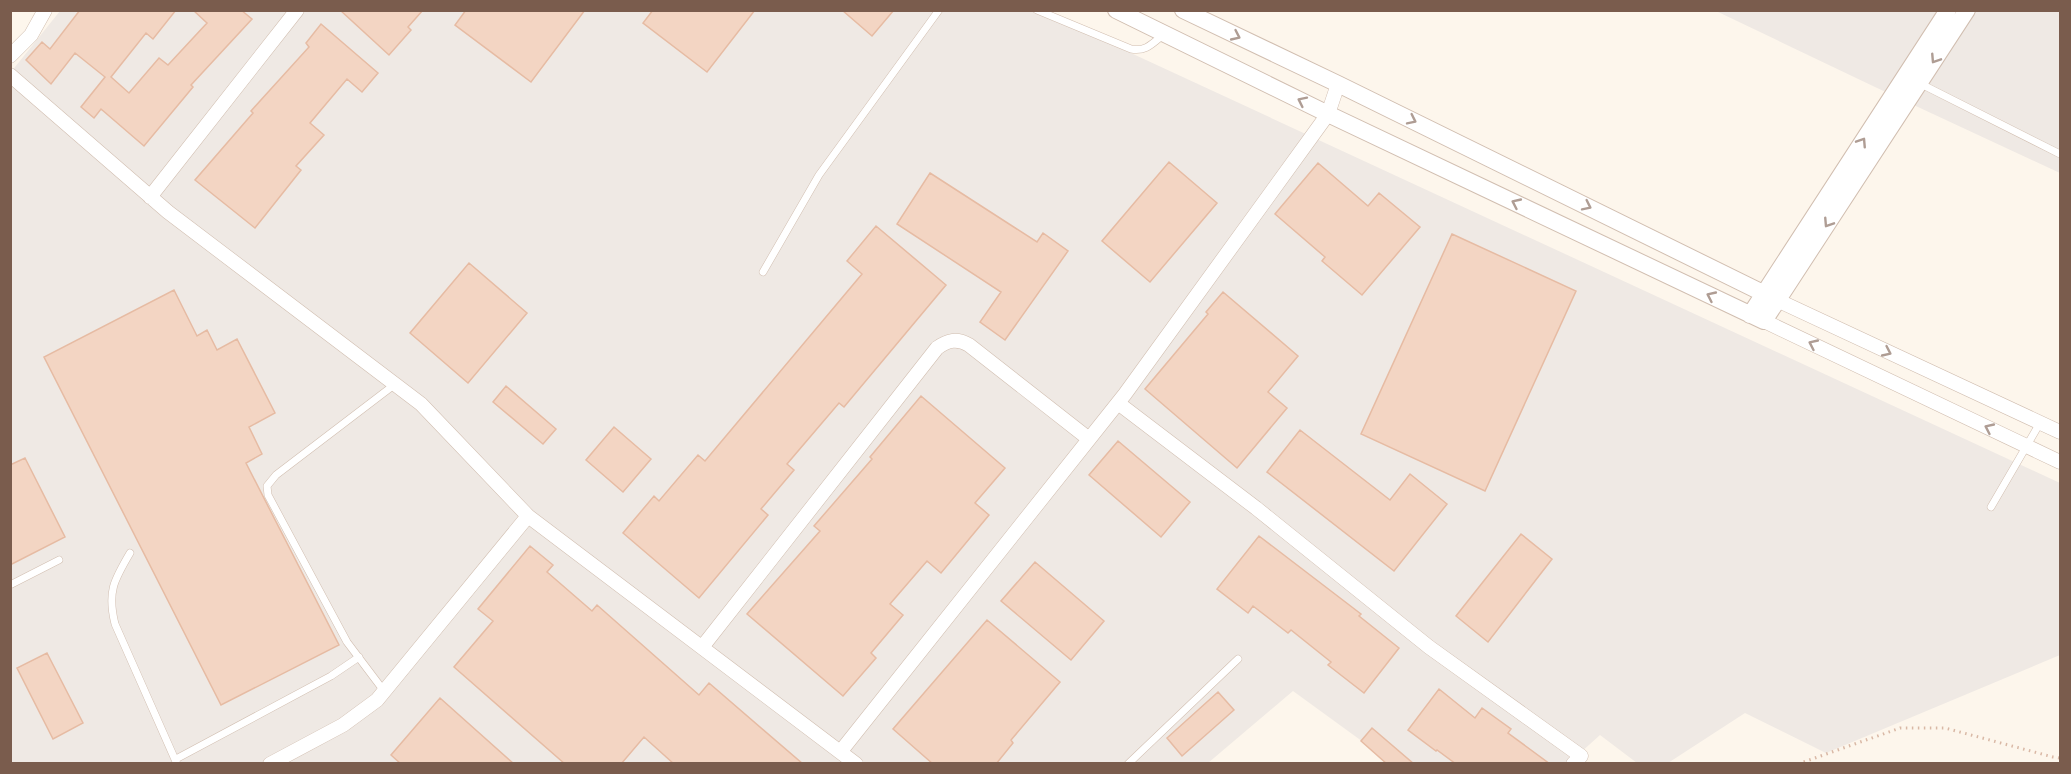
<svg xmlns="http://www.w3.org/2000/svg" width="2071" height="774" viewBox="0 0 2071 774" font-family="Quicksand,sans-serif">
  <style>
    .industrial { fill: #efe9e4 }
    .building { fill: #f3d5c3; stroke: #e6bba3; stroke-width: 1.5 }
    .lines { fill: none; stroke-linecap: round; stroke-linejoin: round }
    .service-casing { stroke: #d1beb0; stroke-width: 8 }
    .minor-casing { stroke: #d1beb0; stroke-width: 15 }
    .tertiary-casing { stroke: #d1beb0; stroke-width: 18 }
    .path { stroke: #d9b8a5; stroke-width: 3; stroke-dasharray: 1.5 4.5; stroke-linecap: butt }
    .service { stroke: #fff; stroke-width: 7 }
    .minor { stroke: #fff; stroke-width: 14 }
    .tertiary { stroke: #fff; stroke-width: 16 }
    .oneway { stroke: #af9d94 }
  </style>
  <rect width="100%" height="100%" fill="#fdf6ec"/>
  <path class="industrial" d="M60,11H1040L2060,483V655L1826,753L1745,713L1668,763H1637L1600,735L1569,763H1392L1293,691L1208,763L11,764V72Z
    M1716,11H2060V173L1875,87Z"/>
  <path class="building" d="M80,10H176L153,39L146,33L111,77L129,93L159,58L168,65L207,23L193,10H241L252,19L191,85L193,87L144,146L101,109L94,118L81,107L105,77L75,53L51,84L26,60L42,42L50,49Z
    M340,10H423L408,27L411,30L389,55Z
    M466,10H585L531,82L455,25Z
    M653,10H755L707,72L643,23Z
    M842,10H894L872,36Z
    M321,24L378,73L362,92L347,79L310,123L324,135L296,166L301,170L255,228L195,180L253,113L251,111L309,47L306,43Z
    M1169,162L1217,203L1150,282L1102,241Z
    M1318,163L1368,206L1379,193L1420,227L1362,295L1322,261L1325,257L1275,214Z
    M930,173L1037,242L1043,233L1068,251L1005,340L980,322L1001,292L897,224Z
    M876,226L946,285L844,407L839,403L787,464L794,470L761,509L768,515L699,598L623,533L654,496L659,501L698,455L705,461L862,274L847,261Z
    M1452,234L1576,291L1485,491L1361,434Z
    M469,263L527,313L468,383L410,333Z
    M174,290L197,336L207,330L217,350L237,339L275,413L249,427L262,454L246,463L339,645L221,705L44,357Z
    M1223,292L1298,356L1268,392L1287,408L1237,468L1145,389L1208,314L1206,312Z
    M506,386L556,429L543,444L493,402Z
    M921,396L1005,468L975,503L989,515L941,573L927,561L890,604L903,615L871,653L876,658L843,696L747,614L820,531L814,526L872,459L870,457Z
    M614,427L651,459L623,492L586,460Z
    M1300,430L1390,500L1410,474L1447,504L1394,571L1267,472Z
    M1118,441L1190,502L1161,537L1089,475Z
    M25,458L65,537L10,565V465Z
    M1521,534L1552,559L1488,642L1456,616Z
    M1259,536L1361,614L1359,616L1399,648L1364,693L1328,665L1331,662L1291,630L1288,633L1253,606L1248,613L1217,589Z
    M530,546L553,565L547,572L592,611L597,605L699,695L709,683L803,764H674L644,737L621,764H565L454,667L493,621L478,609Z
    M1035,562L1104,621L1071,660L1001,601Z
    M987,620L1060,682L1011,740L1013,743L996,764H933L893,729Z
    M47,653L83,723L53,739L17,668Z
    M1439,689L1475,718L1482,708L1511,729L1508,733L1550,764H1456L1437,750L1436,751L1408,730Z
    M1218,692L1234,710L1182,756L1167,738Z
    M440,698L514,764H401L391,755Z
    M1372,728L1414,764H1387L1361,741Z"/>
  <g class="lines">
    <defs>
      <path id="service" d="M1037,10L1131,49C1146,52 1153,43 1164,34
        M1921,84L2060,154
        M763,272L819,175L939,10
        M1991,507L2040,423
        M130,553C114,580 107,592 115,624L177,764
        M10,585L59,560
        M384,691L347,642L268,495L267,486L276,475L394,385
        M176,759L331,676L359,657
        M1128,764L1238,659"/>
      <path id="minor" d="M10,56L31,35L45,10
        M10,75L168,212L421,404L528,516L856,764
        M150,197L297,10
        M1777,300L2060,432
        M1764,321L2060,462
        M1118,403L1256,508L1429,647L1581,756L1573,764
        M703,646L937,348C948,340 957,338 969,345L1089,439
        M841,751L1125,394L1328,114L1338,84
        M270,764L343,725L377,700L528,516"/>
      <path id="tertiary" d="M1116,10L1328,114L1764,321L1967,10
        M1183,10L1338,84L1777,300
        M1750,315L1948,10"/>
    </defs>
    <use href="#service" class="service-casing"/>
    <use href="#minor" class="minor-casing"/>
    <use href="#tertiary" class="tertiary-casing"/>
    <path class="path" d="M1798,764L1900,728H1945L2053,757L2060,758"/>
    <use href="#service" class="service"/>
    <use href="#minor" class="minor"/>
    <use href="#tertiary" class="tertiary"/>
  </g>
  <defs><path id="oneway-chevron" d="M-2-3.5L2.5 0L-2 3.5" fill="none" stroke-width="1.6" stroke-linecap="round" stroke-linejoin="round" transform="scale(1.5)"/></defs>
  <g class="oneway">
    <use href="#oneway-chevron" transform="translate(1236 36) rotate(25)"/>
    <use href="#oneway-chevron" transform="translate(1935 59) rotate(123)"/>
    <use href="#oneway-chevron" transform="translate(1302 101) rotate(-154)"/>
    <use href="#oneway-chevron" transform="translate(1412 120) rotate(26)"/>
    <use href="#oneway-chevron" transform="translate(1862 142) rotate(-57)"/>
    <use href="#oneway-chevron" transform="translate(1516 203) rotate(-155)"/>
    <use href="#oneway-chevron" transform="translate(1587 206) rotate(26)"/>
    <use href="#oneway-chevron" transform="translate(1828 223) rotate(123)"/>
    <use href="#oneway-chevron" transform="translate(1711 296) rotate(-155)"/>
    <use href="#oneway-chevron" transform="translate(1813 344) rotate(-155)"/>
    <use href="#oneway-chevron" transform="translate(1887 352) rotate(25)"/>
    <use href="#oneway-chevron" transform="translate(1989 428) rotate(-155)"/>
  </g>
  <rect width="2071" height="774" fill="none" stroke="#7a5c4d" stroke-width="24"/>
</svg>
